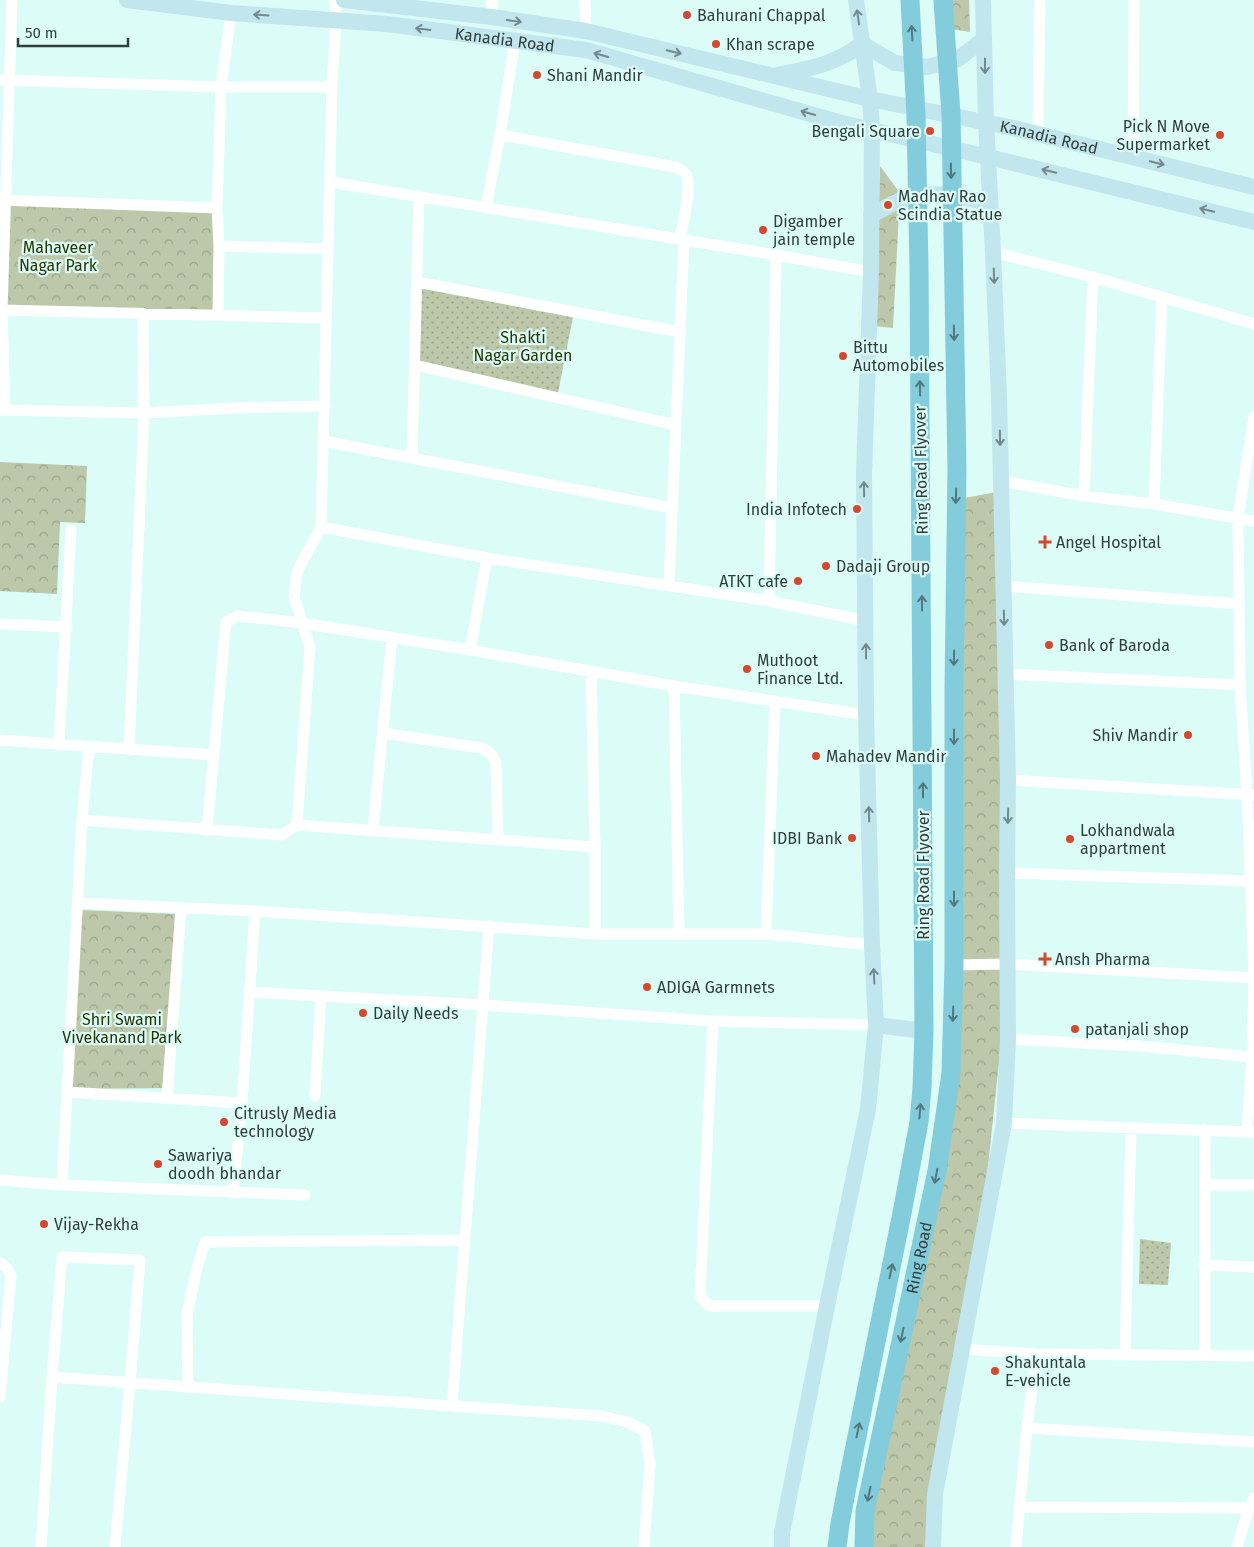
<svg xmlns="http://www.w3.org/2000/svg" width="1254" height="1547" viewBox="0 0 1254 1547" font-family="'Fira Sans',sans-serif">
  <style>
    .forest { fill: url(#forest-crowns) }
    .garden { fill: url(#garden-dots) }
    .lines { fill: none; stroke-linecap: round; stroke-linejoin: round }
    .street { stroke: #fff; stroke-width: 11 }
    .secondary { stroke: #c1e6ed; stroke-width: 16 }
    .primary { stroke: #83ccdc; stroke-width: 19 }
    .oneway { stroke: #728a8c }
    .oneway2 { stroke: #52777c }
    .poi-dot { fill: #d3482f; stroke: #dbfcf7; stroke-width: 2 }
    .labels { text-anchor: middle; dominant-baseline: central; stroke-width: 4.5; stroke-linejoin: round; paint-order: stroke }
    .poi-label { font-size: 16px; fill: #313e3c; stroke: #dbfcf7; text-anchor: start }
    .street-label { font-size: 16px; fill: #313e3c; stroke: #dbfcf7 }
    .park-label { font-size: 16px; fill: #273501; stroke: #dbfcf7 }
  </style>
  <defs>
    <pattern id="forest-crowns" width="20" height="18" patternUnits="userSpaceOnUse" patternTransform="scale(1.25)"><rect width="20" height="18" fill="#bcc8a9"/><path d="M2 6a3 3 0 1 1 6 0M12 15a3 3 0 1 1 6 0" fill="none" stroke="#99a48b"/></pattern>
    <pattern id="garden-dots" width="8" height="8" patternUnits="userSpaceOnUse" patternTransform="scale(1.25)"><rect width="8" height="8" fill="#bcc8a9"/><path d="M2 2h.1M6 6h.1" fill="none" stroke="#99a48b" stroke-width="1.8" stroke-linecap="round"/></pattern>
  </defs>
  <rect width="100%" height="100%" fill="#dbfcf7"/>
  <path class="forest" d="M947,0H969L970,32L951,29Z
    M880,166L900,193L893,328L875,326Z
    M6,200L217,208L218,315L2,310Z
    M0,462L87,466L85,523L60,522L57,594L0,591Z
    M1002,491L1013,929L983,1214L929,1547H869L882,1430L951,1073L948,501Z
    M80,910L178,914L172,1088L65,1089Z"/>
  <path class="garden" d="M417,282L574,312L557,398L415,365Z
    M1140,1239L1171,1243L1168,1285L1139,1284Z"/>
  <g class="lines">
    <path class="street" d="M492,0V17
      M585,0L586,31
      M2,80L221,87H332
      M1038,134L1040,0
      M500,135L675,167C678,169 683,170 685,173C694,184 682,225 680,239
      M1133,158L1134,0
      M330,182L776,255L871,272
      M0,200L217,208
      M486,208L500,135L515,41
      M219,246L328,249
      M993,252L1093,277L1254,324
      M417,282L680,332
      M2,310L326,318
      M218,315L219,246L217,208L221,87L231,13
      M415,365L676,425
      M0,410L144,413L236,408L325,406
      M5,410L2,310L12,0
      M1254,417L1238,518L1240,685L1247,795L1254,977
      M323,441L672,508
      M412,457L419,196
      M1001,481L1084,496L1154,504L1254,521
      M1084,496L1093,277
      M1154,504L1162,297
      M321,527L487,558L769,601L866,621
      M669,585L684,240
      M1004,586L1239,604
      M769,601L776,255
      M0,624L67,627
      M470,650L487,558
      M591,672L595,847V934
      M1006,674L1240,685
      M674,686L679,933
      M383,733L481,748C489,751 493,754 496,763L498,840
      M0,740L213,755
      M59,745L71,530
      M129,750L144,413L143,313
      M1008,780L1254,795
      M82,820L282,835L297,825L310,647L294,597L297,572L321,527L332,87L336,20L335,0
      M297,825L595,847
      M207,830L226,622L237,616L302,623L470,650L674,686L866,715
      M373,830L392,638
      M1007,873L1250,881
      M78,903L255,911L595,934H766L872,945
      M766,934L775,701
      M954,965L1007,964L1254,978
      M249,992L483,1005L713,1021L876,1025
      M713,1021L700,1296L709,1306H827
      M1008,1039L1140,1046L1252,1057L1247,1132H1254
      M1252,1057L1254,980
      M67,1092L242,1103
      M315,1096L321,996
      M167,1098L181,908
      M1004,1123L1247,1132
      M0,1180L62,1185L305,1195
      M62,1185L82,820L89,747
      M1205,1185H1254
      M233,1193L242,1103L255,911
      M0,1263L7,1268L11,1276L0,1397
      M1204,1265L1254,1267
      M962,1349L1036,1354L1254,1356
      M1036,1354L1027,1428L1254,1442
      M1125,1355L1131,1129
      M1205,1355V1130
      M52,1377L452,1406L489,926
      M188,1388L187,1314L197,1268L205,1242L465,1240
      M452,1406L602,1416L627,1422L645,1431L650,1464L644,1547
      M1020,1507L1249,1508
      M41,1547L52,1377L62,1257L140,1260L130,1384L115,1547
      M1016,1547L1027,1428
      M1237,1547L1249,1508L1254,1498"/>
    <g class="secondary">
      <path id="s1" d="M127,0L231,13L387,24L586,50L838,122L988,157L1254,222"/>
      <path id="s2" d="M344,0L492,17L586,31L870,99L1018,129L1254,187"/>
      <path d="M777,75C811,68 834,65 862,44L895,63L927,67L958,59L984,39"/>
      <path d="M871,215C880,211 889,205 899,201C929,189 960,195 990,204"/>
      <path d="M876,1025L924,1031"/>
      <path d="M782,1547V1532L827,1306L868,1109L876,1025L872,945L866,715L864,472L871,272L872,130L870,99L856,0"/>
      <path d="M933,1547L935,1494L1004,1123L1008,1039L1007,873L1008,780L999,397L993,252L986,122L983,0"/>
    </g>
    <g class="primary">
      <path d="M837,1547L840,1524L850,1471L902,1213L919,1122L922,1088L924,1031L919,268L916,116L910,0"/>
      <path id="s3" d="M864,1547L865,1511L937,1171L951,1073L954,965V688L957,469L951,114L943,0"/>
    </g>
  </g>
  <defs><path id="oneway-shaft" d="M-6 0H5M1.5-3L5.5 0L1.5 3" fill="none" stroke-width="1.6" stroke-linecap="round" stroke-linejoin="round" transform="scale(1.25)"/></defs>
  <g class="oneway">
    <use href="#oneway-shaft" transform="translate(261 15) rotate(-176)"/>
    <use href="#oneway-shaft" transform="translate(858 17) rotate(-98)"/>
    <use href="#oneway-shaft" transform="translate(514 21) rotate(8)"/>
    <use href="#oneway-shaft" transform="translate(423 29) rotate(-173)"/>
    <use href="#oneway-shaft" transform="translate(674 52) rotate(14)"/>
    <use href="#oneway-shaft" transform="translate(601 55) rotate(-164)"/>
    <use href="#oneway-shaft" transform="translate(985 66) rotate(90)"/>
    <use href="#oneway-shaft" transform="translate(808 113) rotate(-164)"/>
    <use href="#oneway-shaft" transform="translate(1157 163) rotate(14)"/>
    <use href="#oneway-shaft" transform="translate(1049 171) rotate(-166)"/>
    <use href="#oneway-shaft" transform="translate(1207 210) rotate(-166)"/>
    <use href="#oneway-shaft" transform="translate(994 276) rotate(88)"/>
    <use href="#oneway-shaft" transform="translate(1000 438) rotate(89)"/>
    <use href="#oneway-shaft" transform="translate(864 489) rotate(-91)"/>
    <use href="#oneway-shaft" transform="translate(1004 618) rotate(89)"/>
    <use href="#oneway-shaft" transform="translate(866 651) rotate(-90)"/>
    <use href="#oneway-shaft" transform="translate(869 814) rotate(-91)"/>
    <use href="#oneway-shaft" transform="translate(1008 816) rotate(91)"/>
    <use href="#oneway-shaft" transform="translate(874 976) rotate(-93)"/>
  </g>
  <g class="oneway2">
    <use href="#oneway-shaft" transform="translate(912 33) rotate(-93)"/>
    <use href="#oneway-shaft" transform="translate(951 171) rotate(89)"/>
    <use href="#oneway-shaft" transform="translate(954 333) rotate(89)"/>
    <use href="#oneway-shaft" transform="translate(920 388) rotate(-91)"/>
    <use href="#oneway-shaft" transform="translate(956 496) rotate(91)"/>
    <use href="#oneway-shaft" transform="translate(922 603) rotate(-90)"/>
    <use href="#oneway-shaft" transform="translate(954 658) rotate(91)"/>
    <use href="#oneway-shaft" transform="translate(954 737) rotate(90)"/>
    <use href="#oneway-shaft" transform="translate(923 790) rotate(-90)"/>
    <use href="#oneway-shaft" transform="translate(954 899) rotate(90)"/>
    <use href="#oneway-shaft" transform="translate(953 1014) rotate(92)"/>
    <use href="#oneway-shaft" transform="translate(920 1111) rotate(-85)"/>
    <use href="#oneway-shaft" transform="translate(936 1176) rotate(101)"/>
    <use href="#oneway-shaft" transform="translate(891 1271) rotate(-78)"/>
    <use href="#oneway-shaft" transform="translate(902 1335) rotate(102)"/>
    <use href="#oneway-shaft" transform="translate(858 1430) rotate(-78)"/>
    <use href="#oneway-shaft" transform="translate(869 1494) rotate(102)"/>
  </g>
  <g class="poi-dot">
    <circle cx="687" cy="15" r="5"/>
    <circle cx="716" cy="44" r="5"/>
    <circle cx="537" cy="75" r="5"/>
    <circle cx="930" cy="131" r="5"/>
    <circle cx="1220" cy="135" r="5"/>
    <circle cx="888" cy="205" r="5"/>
    <circle cx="763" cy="230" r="5"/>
    <circle cx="843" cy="356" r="5"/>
    <circle cx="857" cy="509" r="5"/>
    <path d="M1042.5 534.5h5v5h5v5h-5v5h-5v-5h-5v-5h5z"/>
    <circle cx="826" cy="566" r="5"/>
    <circle cx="798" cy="581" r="5"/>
    <circle cx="1049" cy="645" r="5"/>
    <circle cx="747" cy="669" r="5"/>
    <circle cx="1188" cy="735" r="5"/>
    <circle cx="816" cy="756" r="5"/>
    <circle cx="852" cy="838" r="5"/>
    <circle cx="1070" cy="839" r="5"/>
    <path d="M1042.5 951.5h5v5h5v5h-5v5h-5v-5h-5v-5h5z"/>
    <circle cx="647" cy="987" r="5"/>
    <circle cx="363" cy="1013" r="5"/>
    <circle cx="1075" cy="1029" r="5"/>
    <circle cx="224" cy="1122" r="5"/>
    <circle cx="158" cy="1164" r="5"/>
    <circle cx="44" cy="1224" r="5"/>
    <circle cx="995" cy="1371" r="5"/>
  </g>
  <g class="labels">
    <g class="poi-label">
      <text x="697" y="15">Bahurani Chappal</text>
      <text x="726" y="44">Khan scrape</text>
      <text x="547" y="75">Shani Mandir</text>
      <text x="1210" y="126" text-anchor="end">Pick N Move<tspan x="1210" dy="18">Supermarket</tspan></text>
      <text x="920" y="131" text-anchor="end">Bengali Square</text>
      <text x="898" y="196">Madhav Rao<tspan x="898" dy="18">Scindia Statue</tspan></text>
      <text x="773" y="221">Digamber<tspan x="773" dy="18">jain temple</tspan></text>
      <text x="853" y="347">Bittu<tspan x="853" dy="18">Automobiles</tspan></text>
      <text x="847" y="509" text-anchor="end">India Infotech</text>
      <text x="1056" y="542">Angel Hospital</text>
      <text x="836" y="566">Dadaji Group</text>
      <text x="788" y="581" text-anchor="end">ATKT cafe</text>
      <text x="1059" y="645">Bank of Baroda</text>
      <text x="757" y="660">Muthoot<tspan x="757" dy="18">Finance Ltd.</tspan></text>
      <text x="1178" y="735" text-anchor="end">Shiv Mandir</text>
      <text x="826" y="756">Mahadev Mandir</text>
      <text x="1080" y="830">Lokhandwala<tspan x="1080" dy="18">appartment</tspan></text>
      <text x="842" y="838" text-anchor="end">IDBI Bank</text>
      <text x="1055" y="959">Ansh Pharma</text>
      <text x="657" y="987">ADIGA Garmnets</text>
      <text x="373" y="1013">Daily Needs</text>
      <text x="1085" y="1029">patanjali shop</text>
      <text x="234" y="1113">Citrusly Media<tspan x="234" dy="18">technology</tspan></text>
      <text x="168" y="1155">Sawariya<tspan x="168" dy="18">doodh bhandar</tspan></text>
      <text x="54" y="1224">Vijay-Rekha</text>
      <text x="1005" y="1362">Shakuntala<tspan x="1005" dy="18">E-vehicle</tspan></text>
    </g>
    <g class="street-label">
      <text stroke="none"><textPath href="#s1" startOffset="380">Kanadia Road</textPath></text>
      <text stroke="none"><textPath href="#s2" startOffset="719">Kanadia Road</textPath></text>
      <text transform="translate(921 470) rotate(-91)">Ring Road Flyover</text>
      <text transform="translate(923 875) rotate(-90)">Ring Road Flyover</text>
      <text stroke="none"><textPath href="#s3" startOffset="295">Ring Road</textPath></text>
    </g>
    <g class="park-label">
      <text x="58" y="247">Mahaveer<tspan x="58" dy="18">Nagar Park</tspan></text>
      <text x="523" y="337">Shakti<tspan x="523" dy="18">Nagar Garden</tspan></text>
      <text x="122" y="1019">Shri Swami<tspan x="122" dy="18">Vivekanand Park</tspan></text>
    </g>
  </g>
  <path d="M18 38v8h110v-8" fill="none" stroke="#313e3c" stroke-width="2.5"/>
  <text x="25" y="38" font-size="15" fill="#313e3c" stroke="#dbfcf7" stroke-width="4" paint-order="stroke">50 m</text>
</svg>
